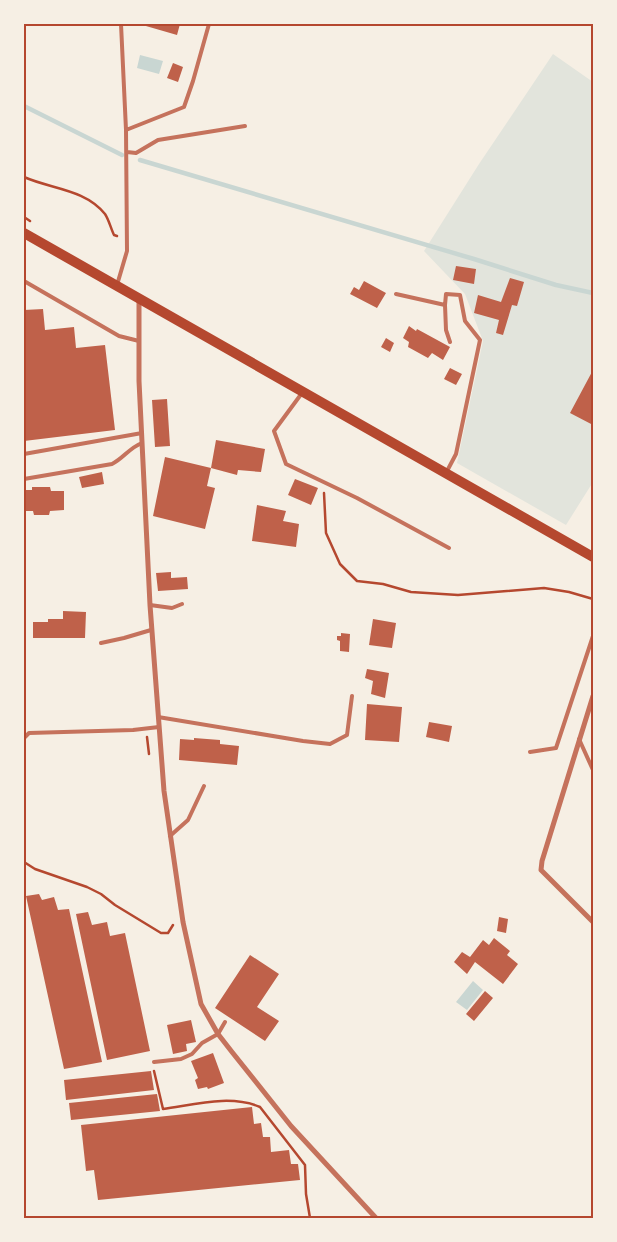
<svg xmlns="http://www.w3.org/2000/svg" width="617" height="1242" viewBox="0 0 617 1242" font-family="Inter,sans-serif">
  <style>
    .green { fill: #e2e4dc }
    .water { fill: #c9d6d2 }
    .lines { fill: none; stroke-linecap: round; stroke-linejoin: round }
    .stream { stroke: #c9d6d2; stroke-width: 4.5 }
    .building { fill: #bf614a }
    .path { stroke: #b5482f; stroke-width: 2.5 }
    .service { stroke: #c5725c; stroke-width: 4 }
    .minor { stroke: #c5725c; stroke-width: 5 }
    .secondary { stroke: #b5482f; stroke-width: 10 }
    .neatline { fill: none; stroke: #b5482f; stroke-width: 2 }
  </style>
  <rect width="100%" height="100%" fill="#f6efe4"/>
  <path class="green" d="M553,54L593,82V482L566,525L457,463L483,341L465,294L424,251L479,164Z"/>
  <path class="water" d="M140,55L163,61L159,74L137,68Z
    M473,981L483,990L467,1010L456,1002Z"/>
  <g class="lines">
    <path class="stream" d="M24,106L122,155
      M140,160L474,259L556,285L593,293"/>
  </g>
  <path class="building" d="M139,24H180L177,35Z
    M173,63L183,67L178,82L167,78Z
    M456,266L476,269L474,284L453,280Z
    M510,278L524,282L517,306L512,305L503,335L496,333L499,320L474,313L478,295L501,302Z
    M364,281L386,293L377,308L350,294L354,287L359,290Z
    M43,309L45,330L74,327L76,348L105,345L115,430L24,441V310Z
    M409,326L416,331L417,329L450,347L443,360L432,353L428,358L408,347L409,342L403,338Z
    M386,338L394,343L390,352L381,347Z
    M450,368L462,374L456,385L444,379Z
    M593,370V425L570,413Z
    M167,399L170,446L155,447L152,400Z
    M216,440L265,449L261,472L238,470L237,475L211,468Z
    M165,457L211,468L207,486L215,488L205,529L153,516Z
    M102,472L104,484L82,488L79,477Z
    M295,479L318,488L311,505L288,495Z
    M32,487H50L51,491H64V510L50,511L49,515H34L33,511H24V490H32Z
    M257,505L286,511L283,521L299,524L296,547L252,541Z
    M171,572V578L187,577L188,589L158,591L156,573Z
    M63,611L86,612L85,638H33V622H48V619H63Z
    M373,619L396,623L392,648L369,645Z
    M341,633L350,634L349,652L340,651V641L337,640V636H341Z
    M367,669L389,673L385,698L371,694L373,681L365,678Z
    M367,704L402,707L399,742L365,740Z
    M429,722L452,726L449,742L426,737Z
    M194,738L220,740V744L239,746L237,765L179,760L180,739L194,740Z
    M39,894L42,900L54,897L58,910L69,909L102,1062L64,1069L26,896Z
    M88,912L92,925L107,922L110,936L125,933L150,1051L107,1060L76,914Z
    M499,917L508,919L506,933L497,931Z
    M494,938L510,951L507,955L518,964L503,984L475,962L467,974L454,962L462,952L470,957L483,940L489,945Z
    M250,955L279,974L257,1007L279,1021L265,1041L215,1008Z
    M485,991L493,998L474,1021L466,1014Z
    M191,1020L196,1042L186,1044L187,1051L173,1054L167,1025Z
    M213,1053L224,1083L208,1089L207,1087L198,1089L195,1080L198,1078L191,1061Z
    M151,1071L154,1090L66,1100L64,1080Z
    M157,1094L160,1111L71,1120L69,1103Z
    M252,1107L254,1124L261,1123L263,1137H270L271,1152L289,1150L291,1164H298L300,1180L98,1200L94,1170L86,1171L81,1125Z"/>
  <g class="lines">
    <path class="path" d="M24,177C51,189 85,189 105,214C109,220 111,229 114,235L117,236
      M24,217L30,221
      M324,493L326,533L340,564L357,581L383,584L411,592L458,595L544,588L569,592L593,599
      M147,737L149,754
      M24,862L35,869L87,887L101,894L115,905L161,933H168L173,925
      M154,1071L163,1109C193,1105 230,1094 260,1107L305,1165L306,1194L310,1218"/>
    <path class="service" d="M126,130L184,107L193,81L209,24
      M127,152L136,153L158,140L245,126
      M24,281L119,336L139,341
      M117,285L127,251L126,130L121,24
      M396,294L445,305L446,294L460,295L465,321L480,340L456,454L446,473
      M445,305L446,330L450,342
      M302,393L274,431L286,464L357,498L449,548
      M24,454L142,433
      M24,479L112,464C124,458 129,448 142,443
      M593,513V515
      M150,605L172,608L182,604
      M101,643L124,638L151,630
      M158,717L303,741L330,744L347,735L352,696
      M24,738L29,733L133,730L159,727
      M579,739L593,770
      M530,752L556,748L593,636
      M170,836L188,820L204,786
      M154,1062L181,1059L192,1054L202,1043L218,1034L225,1022"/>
    <path class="minor" d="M139,299V381L150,605L164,791L183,922L201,1004L218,1034L232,1052L291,1126L376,1218
      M593,696L542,861L541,870L593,922"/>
    <path class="secondary" d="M24,233L593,557"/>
  </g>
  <rect width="617" height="1242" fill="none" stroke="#f6efe4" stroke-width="50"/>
  <rect x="25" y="25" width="567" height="1192" class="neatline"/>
</svg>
